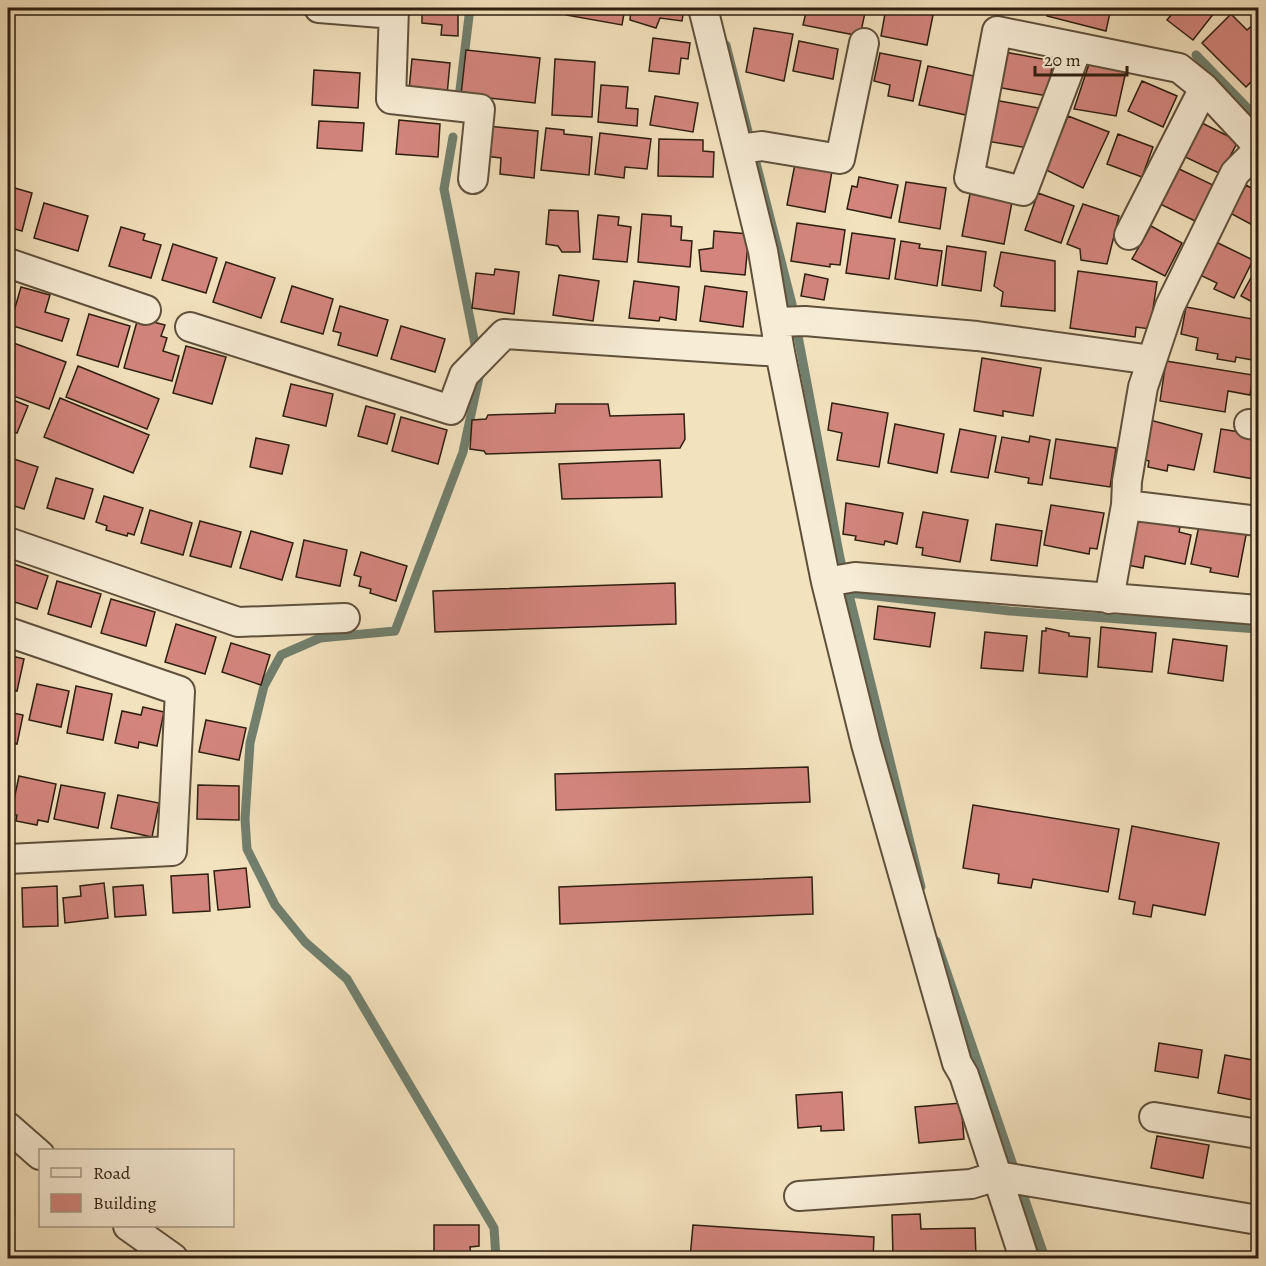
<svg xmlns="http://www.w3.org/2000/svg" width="1266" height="1266" viewBox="0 0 1266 1266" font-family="Alegreya,serif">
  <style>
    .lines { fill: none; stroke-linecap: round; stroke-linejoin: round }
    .stream { stroke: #717f6d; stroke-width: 9 }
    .building { fill: #d3857d; stroke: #2e1f10; stroke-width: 1.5 }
    .minor-casing { stroke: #5f503c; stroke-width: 32 }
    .minor { stroke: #f7ecd5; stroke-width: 28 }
  </style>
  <rect width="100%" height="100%" fill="#f3e2be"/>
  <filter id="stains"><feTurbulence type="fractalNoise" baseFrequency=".00333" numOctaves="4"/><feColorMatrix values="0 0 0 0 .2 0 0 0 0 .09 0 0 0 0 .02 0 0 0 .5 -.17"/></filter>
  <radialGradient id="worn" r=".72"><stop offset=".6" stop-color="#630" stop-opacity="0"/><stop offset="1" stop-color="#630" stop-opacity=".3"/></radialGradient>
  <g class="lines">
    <path class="stream" d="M726,45L792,304L840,558L921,887
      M1196,55L1258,119
      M459,98L470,8
      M453,137L444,189L475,344
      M479,377L463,452L395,631L320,638L281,655L264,686L250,743L245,819L247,849L275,905L305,942L347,979L494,1228L496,1258
      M849,593L1010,611L1258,629
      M936,941L1045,1258"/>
  </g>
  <path class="building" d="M422,8H458V36L441,35L442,25L422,23Z
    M568,8H625L622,25L566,15Z
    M631,8H684L682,21L660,18L656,28L630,20Z
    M807,8H866L860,36L803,25Z
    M886,8L934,10L927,45L881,36Z
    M1049,8H1111L1106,31L1047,16Z
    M1177,8H1218L1193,40L1167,20Z
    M1231,14L1247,30L1257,21L1258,22V75L1246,87L1202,43Z
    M754,28L793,34L784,81L746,72Z
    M653,38L690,43L688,59L681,58L679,74L649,71Z
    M799,41L838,49L833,79L793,71Z
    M466,50L540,58L535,103L461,95Z
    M1005,52L1053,61L1047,96L996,87Z
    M880,53L921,61L913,101L888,96L890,85L874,81Z
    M412,59L450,63L447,95L409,90Z
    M555,59L595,62L592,117L552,115Z
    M1089,64L1126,71L1116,116L1074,109Z
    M928,66L974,76L966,115L919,105Z
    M314,70L360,73L358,108L312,105Z
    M1142,81L1177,96L1163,127L1128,111Z
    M601,85L628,87L626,108L638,109L637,126L598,122Z
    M655,96L698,103L693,132L650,125Z
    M994,100L1039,108L1028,148L986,141Z
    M1068,116L1109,132L1083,188L1046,170Z
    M399,120L440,124L438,157L396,154Z
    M319,121L364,123L362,151L317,148Z
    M1198,121L1238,141L1221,174L1181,155Z
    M487,126L538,131L534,178L500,174L501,158L485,156Z
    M546,128L564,130V134L592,137L589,175L541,170Z
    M600,133L651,139L647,169L625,167L624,178L595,174Z
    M1118,134L1153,147L1142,177L1107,164Z
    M659,139L703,140V151L714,152L713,177L658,176Z
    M795,164L832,171L825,212L787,205Z
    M1177,168L1213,185L1195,221L1160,204Z
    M859,177L898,185L891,218L847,209L852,186L857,187Z
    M906,182L946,188L940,229L899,222Z
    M1246,185L1258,192V228L1230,213Z
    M8,186L32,193L22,231L8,227Z
    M1038,193L1074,206L1061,243L1025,230Z
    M970,194L1012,202L1004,244L962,236Z
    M44,203L88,216L78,251L34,238Z
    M1083,204L1119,216L1107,264L1081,260L1080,249L1067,244Z
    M549,210L578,211L580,252H562L558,246L546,244Z
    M642,214L671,216V226L682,227L681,240L692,241L690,267L638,262Z
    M598,215L619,217L618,225L631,227L627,262L593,259Z
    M797,223L845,230L840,265L830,264V267L791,261Z
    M1151,226L1182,243L1165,276L1132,259Z
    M121,227L145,234L143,240L161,245L151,278L109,266Z
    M714,231L749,234L745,275L701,271L699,250L713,248Z
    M852,233L895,239L889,279L846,273Z
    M901,241L920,244L919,248L942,251L937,286L895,279Z
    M1216,242L1253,260L1234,298L1214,289L1217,283L1200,275Z
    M173,244L217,258L206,293L162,280Z
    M947,246L986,252L981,291L942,285Z
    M1001,252L1055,261V311L1001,306L1003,292L994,286Z
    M226,262L275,278L261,318L213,302Z
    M1258,265V305L1241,296Z
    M495,269L519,272L514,314L472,308L476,273L494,275Z
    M1078,271L1157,282L1150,329L1136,327L1135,337L1070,328Z
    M805,274L828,279L824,300L801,296Z
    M559,275L599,281L593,321L553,315Z
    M634,281L679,287L676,320L660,317L659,321L629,318Z
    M292,286L333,299L323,334L281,322Z
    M705,286L747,292L743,327L700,321Z
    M21,287L50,295L45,312L69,319L62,341L10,325Z
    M340,306L388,320L377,356L338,345L341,333L333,331Z
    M1186,307L1258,320L1253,360L1236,357L1235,362L1217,359L1218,354L1196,350L1198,338L1181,334Z
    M89,314L130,326L118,367L77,355Z
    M138,318L165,325L161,336L167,338L163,351L179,356L172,381L124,368Z
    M401,326L445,339L435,372L391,359Z
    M8,341L66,362L49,409L8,394Z
    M186,346L226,357L212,404L173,393Z
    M982,358L1041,368L1033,416L1003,411V416L974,411Z
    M1166,361L1253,375L1250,395L1228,391L1225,412L1160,401Z
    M78,366L159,399L147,429L66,397Z
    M291,384L333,394L326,426L283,416Z
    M8,398L28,406L17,433L8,430Z
    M60,398L149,435L133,473L44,437Z
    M832,403L888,413L879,467L837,460L842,433L828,430Z
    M556,404H608L610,416L684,414L685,439L680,448L486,454L484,451L470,449L472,420L486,419L488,415L555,413Z
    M366,406L395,414L387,444L358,436Z
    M401,417L447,430L438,464L392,451Z
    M1150,420L1202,434L1194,470L1168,465L1167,471L1148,467L1149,461L1142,459Z
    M895,424L944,434L937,473L888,463Z
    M960,429L996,436L988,478L951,472Z
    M1221,429L1258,435L1254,479L1214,472Z
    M1030,436L1050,440L1042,485L1028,483L1029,478L995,472L1002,437L1029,442Z
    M256,438L289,445L282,474L250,467Z
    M1056,439L1116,448L1110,487L1050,478Z
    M8,457L38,467L24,509L8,504Z
    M660,460L662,497L562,499L559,464Z
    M56,478L93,489L84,519L47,508Z
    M104,496L143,508L134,535L128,533L127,536L106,530L107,526L96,522Z
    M846,503L903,513L897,544L885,541L884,545L855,540L856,536L843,534Z
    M1051,505L1104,513L1097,549L1090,548L1089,554L1044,545Z
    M150,510L192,523L183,555L141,543Z
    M923,512L968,520L960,562L922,555L923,548L916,547Z
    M1137,518L1180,527L1179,532L1191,535L1185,564L1145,556L1143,568L1127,565Z
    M200,521L241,532L231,567L190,556Z
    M1200,521L1247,530L1238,577L1210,572L1211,568L1191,564Z
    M996,524L1042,531L1037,566L991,560Z
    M251,531L293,543L282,580L240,568Z
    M304,540L347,550L340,586L296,577Z
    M361,552L407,566L396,601L370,593L371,589L359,586L361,577L354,575Z
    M8,562L48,576L37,609L8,600Z
    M57,581L101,594L91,627L48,614Z
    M675,583L676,624L435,632L433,591Z
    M111,599L155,612L146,646L101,633Z
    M878,606L935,613L930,647L874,639Z
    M176,624L216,637L205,674L165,662Z
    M1101,627L1156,633L1152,672L1098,667Z
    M1046,628L1069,633V636L1090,638L1087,677L1039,673L1042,631H1046Z
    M985,632L1027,636L1023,671L981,668Z
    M1173,639L1227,646L1223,681L1168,673Z
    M231,643L270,655L261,685L222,672Z
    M8,655L24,659L17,691L8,689Z
    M37,684L69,691L61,727L29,720Z
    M76,686L112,694L103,740L67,733Z
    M143,707L164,712L157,746L139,742L138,748L115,743L122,711L141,715Z
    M8,712L23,715L17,744L8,742Z
    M206,720L246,728L239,760L199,752Z
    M8,766L13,767L8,794Z
    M808,767L810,802L556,810L555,774Z
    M19,776L56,784L48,822L38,820L37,825L16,821L17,815L11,814Z
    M61,785L105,793L98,828L54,819Z
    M198,785L239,786V820L197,819Z
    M118,795L159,803L152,837L111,828Z
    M973,805L1119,829L1108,892L1033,879L1031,888L998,883L999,874L963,868Z
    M1132,826L1219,843L1205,915L1153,905L1151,917L1133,914L1135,902L1119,899Z
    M246,868L250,907L218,910L214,871Z
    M208,874L210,911L173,913L171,876Z
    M812,877L813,914L560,924L559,887Z
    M104,883L108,918L65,923L63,898L81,896L80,886Z
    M143,885L146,915L115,917L113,887Z
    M57,886L58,926L23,927L22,888Z
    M8,944H12L13,960H8Z
    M1159,1043L1202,1050L1198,1078L1155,1071Z
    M1225,1055L1258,1061V1101L1218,1093Z
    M842,1092L844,1130L821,1131V1126L798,1128L796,1095Z
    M961,1103L964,1139L919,1143L915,1107Z
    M1157,1136L1209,1145L1203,1178L1151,1168Z
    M920,1214L921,1229L975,1228L976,1258H893L892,1215Z
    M434,1225H479V1246L470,1247L471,1258H434Z
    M693,1225L874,1237L873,1258H690Z"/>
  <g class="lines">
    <defs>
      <path id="minor" d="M319,8L394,14
        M394,8L391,99L480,109L473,179
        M703,8L763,251L780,352L826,582L866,744L957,1063L964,1075L1024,1258
        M1077,49L1023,191L969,178L997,31L1179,68L1204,88L1258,146
        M739,149L762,146L840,159L864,43
        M1129,235L1204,88
        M8,263L146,310
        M777,322L805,321L977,336L1152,360
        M190,327L451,410L464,375L504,334L780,352
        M1249,424L1258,425
        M1126,505L1258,521
        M8,542L238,622L345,618
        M826,582L855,577L1258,610
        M1109,599L1126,505L1127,481L1143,387L1170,306L1235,173L1258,150
        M8,632L180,691L172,851L8,859
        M1154,1117L1258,1134
        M8,1127L40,1155
        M799,1196L971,1184L997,1176L1258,1220
        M128,1226L173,1258"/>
    </defs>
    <use href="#minor" class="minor-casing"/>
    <use href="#minor" class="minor"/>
  </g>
  <rect width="1266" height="1266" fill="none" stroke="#f3e2be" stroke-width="30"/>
  <rect x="9" y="9" width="1248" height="1248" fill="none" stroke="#2e1f10" stroke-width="3"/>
  <rect x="15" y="15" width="1236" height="1236" fill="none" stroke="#2e1f10" stroke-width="1.5"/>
  <rect x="39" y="1149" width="195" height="78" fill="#f7ecd5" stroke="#a79a86" stroke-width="1.5"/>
  <rect x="51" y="1168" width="30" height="9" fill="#f7ecd5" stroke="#a79a86" stroke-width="1.5"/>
  <text x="93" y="1179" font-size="18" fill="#2e1f10">Road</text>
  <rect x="51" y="1194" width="30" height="18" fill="#d3857d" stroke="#a79a86" stroke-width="1.5"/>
  <text x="93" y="1209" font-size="18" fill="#2e1f10">Building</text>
  <path d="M1035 66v9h92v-9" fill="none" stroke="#2e1f10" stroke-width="3"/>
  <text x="1044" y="66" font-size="18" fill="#2e1f10" stroke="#f7ecd5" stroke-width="4.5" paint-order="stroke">20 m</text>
  <rect width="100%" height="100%" filter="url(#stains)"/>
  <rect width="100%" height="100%" fill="url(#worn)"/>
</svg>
